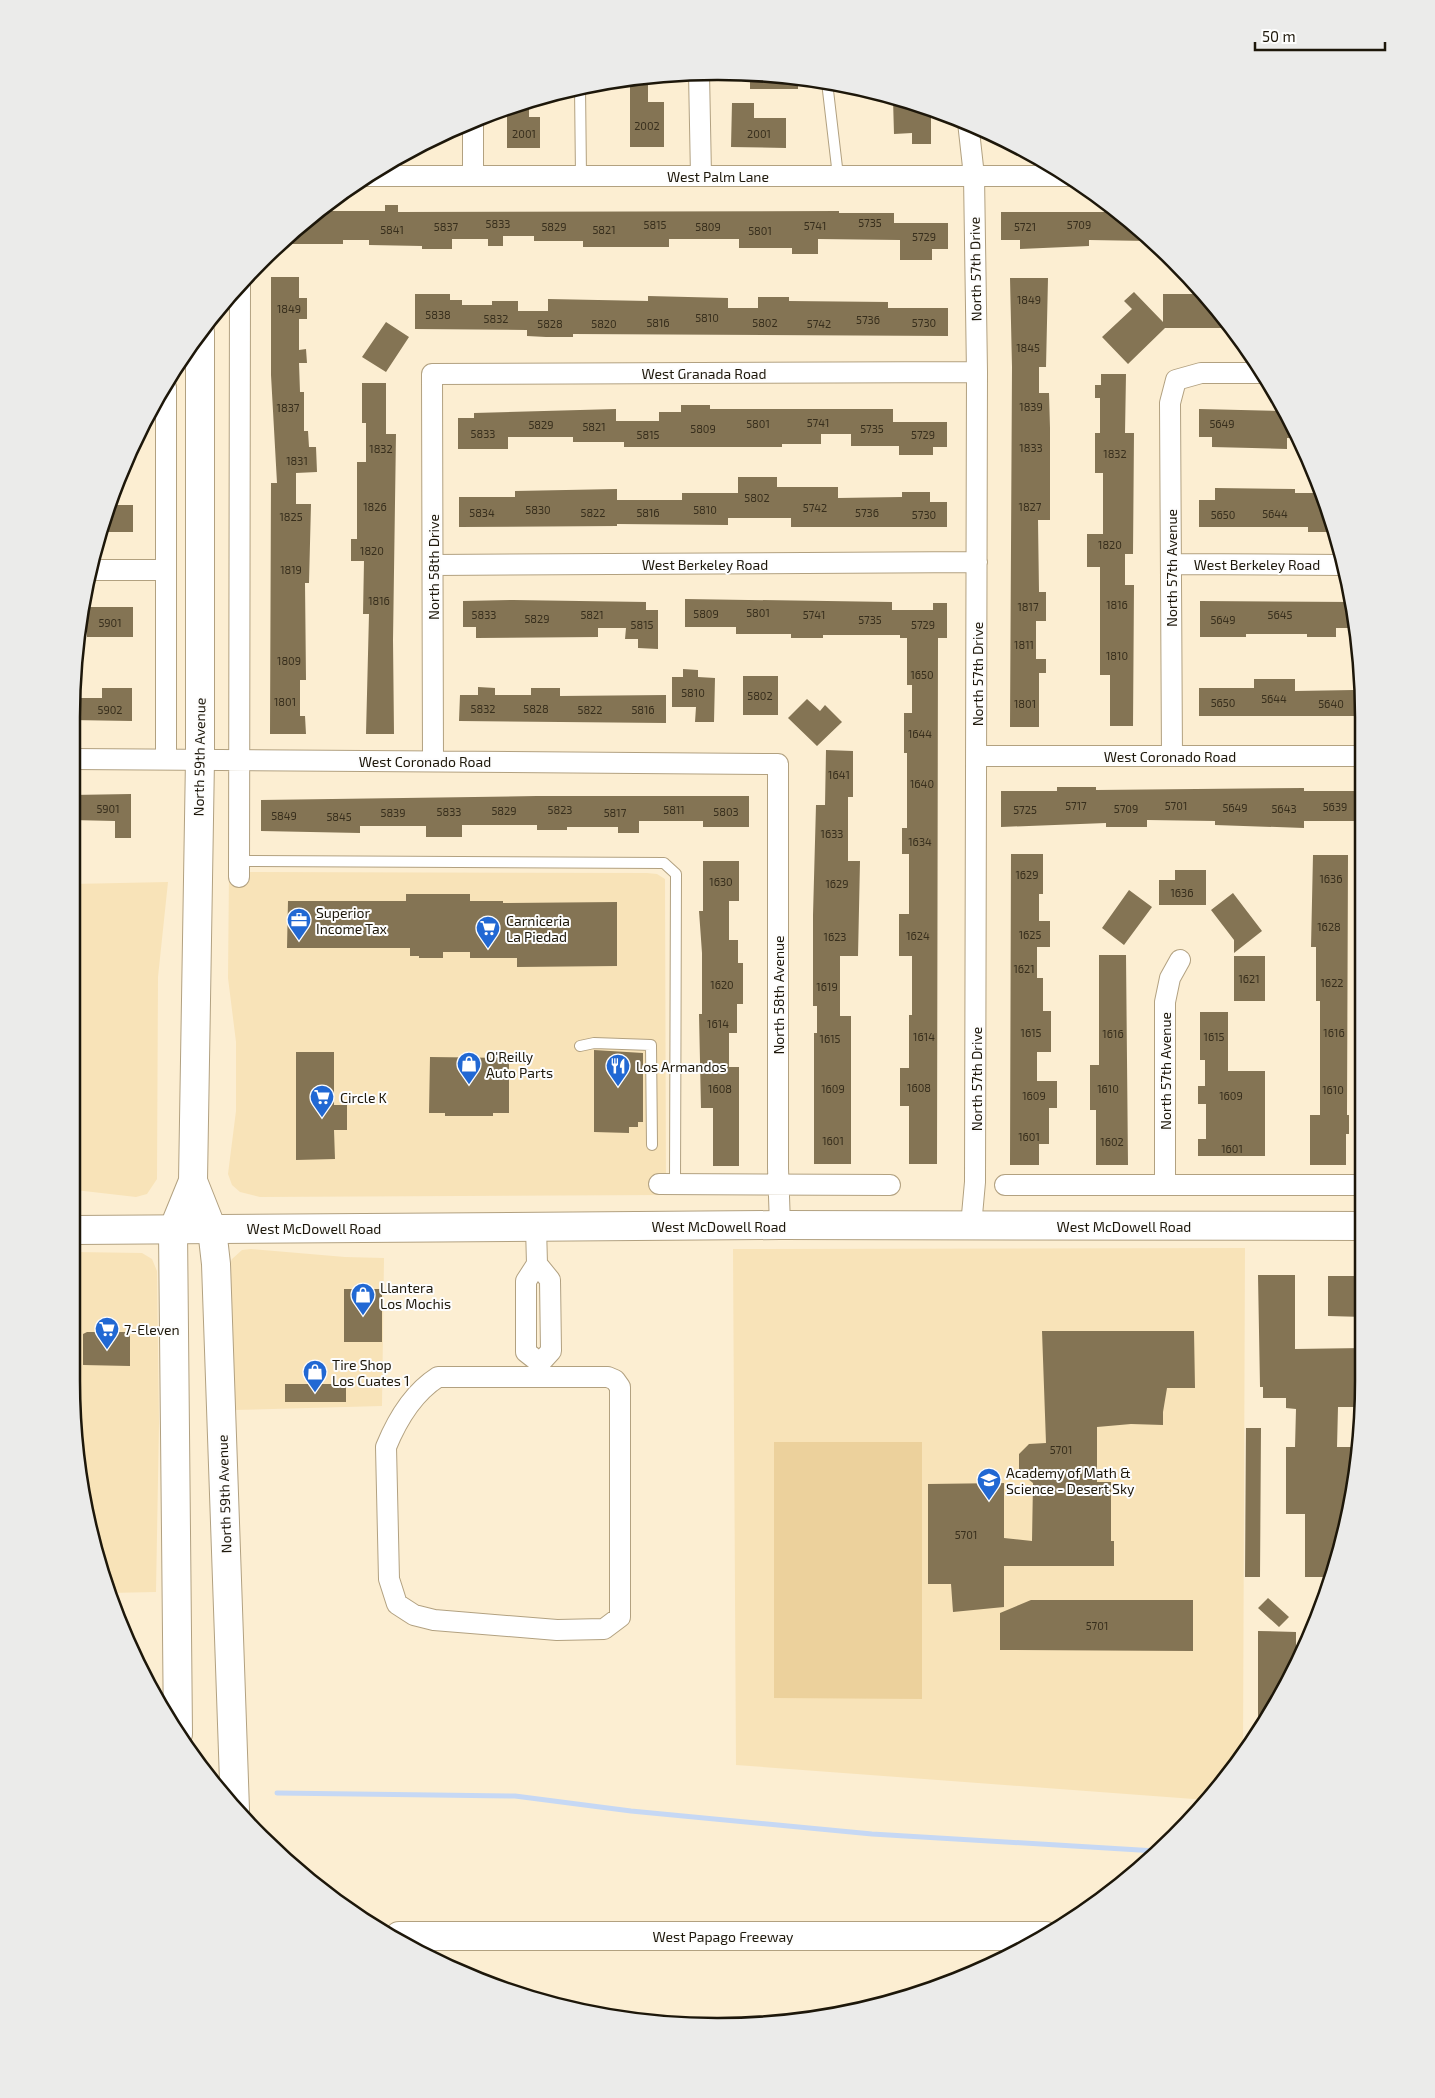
<svg xmlns="http://www.w3.org/2000/svg" width="1435" height="2098" viewBox="0 0 1435 2098" font-family="'Exo 2',sans-serif">
  <style>
    .built { fill: #f8e3b8 }
    .green { fill: #ecd19c }
    .lines { fill: none; stroke-linecap: round; stroke-linejoin: round }
    .stream { stroke: #c6d8f4; stroke-width: 5 }
    .building { fill: #847454 }
    .service-casing { stroke: #b2a180; stroke-width: 12 }
    .minor-casing { stroke: #b2a180; stroke-width: 22 }
    .secondary-casing { stroke: #b2a180; stroke-width: 30 }
    .primary-casing { stroke: #b2a180; stroke-width: 30 }
    .service { stroke: #fff; stroke-width: 10 }
    .minor { stroke: #fff; stroke-width: 20 }
    .secondary { stroke: #fff; stroke-width: 28 }
    .primary { stroke: #fff; stroke-width: 28 }
    .labels { text-anchor: middle; dominant-baseline: central; stroke-width: 4; stroke-linejoin: round; paint-order: stroke }
    .number-label { font-size: 11px; fill: #372e1c }
    .street-label { font-size: 14px; fill: #1d170a; stroke: #fdfdfd }
    .poi-label { font-size: 14px; fill: #1d170a; stroke: #fdfdfd; text-anchor: start }
    .rim { fill: none; stroke: #1d170a; stroke-width: 2.5 }
  </style>
  <rect width="100%" height="100%" fill="#fceed2"/>
  <path class="built" d="M229,872L647,873L657,874L665,879L666,1195L260,1197L240,1192L232,1185L228,1174L236,1111V1042L228,978Z
    M168,882L158,977L157,1179L147,1194L136,1197L75,1190L72,884Z
    M1245,1248L1243,1754L1230,1774L1207,1800L736,1765L733,1249Z
    M251,1249L345,1257L384,1258L382,1406L233,1410L229,1266L232,1259L242,1250Z
    M75,1252L142,1253L152,1259L157,1271L159,1423L156,1592L108,1593L105,1588L77,1465Z"/>
  <path class="green" d="M774,1442H922V1699L774,1698Z"/>
  <g class="lines">
    <path class="stream" d="M277,1793L515,1796L631,1811L872,1834L1156,1851"/>
  </g>
  <path class="building" d="M750,74L798,79V89H750Z
    M648,78V102H664V147H630V80Z
    M893,99L931,110V144H912V133L894,134Z
    M732,103H754V118H786V148L731,147Z
    M521,105H529V117H540V148H507V109Z
    M385,205H398V212L839,211V213H894V223H948V249H932V260H900V240L818,239V254H792V248H739V239H669V247H583V241H534V236H503V246H488V239H452V249H422V246L369,245V240H343V244H281L321,211H385Z
    M1001,212H1116L1150,241L1089,240V246L1020,249V240H1001Z
    M271,277H299V298H307V319H299V350L306,349L307,363H299L300,392H304V431H308L309,447H316L317,472L296,473V504H311L309,583H305L306,680H300V716H305L306,734H270L271,483H277L271,375Z
    M1010,278H1048L1046,367H1039V393H1049L1050,428V520H1038L1039,592H1046V621H1036V659H1046V673H1039V727H1010L1012,367Z
    M1134,292L1163,322V294H1202L1230,328H1165L1128,364L1102,337L1132,309L1124,301Z
    M415,294H450V300H462V305H492V301H518V311H548V299L648,301V296L728,298V308H758V297H789V301L888,302V308H948V336L573,334V337H546L527,336V330L415,329Z
    M386,322L409,337L386,372L362,357Z
    M1101,374H1126L1125,433H1134L1133,554H1125V585H1134L1133,726H1110V675H1100V567H1087V534H1103V473H1095V433H1100V398H1095V385H1101Z
    M362,383H386V434H396L393,640L394,734H366L369,614H363L364,561H351V539H357V462H366V423H362Z
    M681,405H710V409H893V422H947V447H933V455H899V446H851V434H821V444H782V447H624V442H573V437H508V449H458V418H474V413L616,409V421H659V412H681Z
    M1199,409L1283,411L1297,438H1287V449L1212,447V437H1199Z
    M738,477H777V487H838V498L902,497V492H930V502H947V527H791V518H728V525L617,524V526L459,527V497H515V491L617,489V500H682V493H738Z
    M1215,488L1295,489V493H1321L1333,532H1308V527H1199V500H1215Z
    M113,505H133V532H104Z
    M685,599L892,602V610H933V603H947V638H938L937,1164H909V1106H900V1068H909V1015H912V956H899V914H909V854H902V828H907V753H904V713H912V685H907V638H900V635H823V638H791V634H736V627H685Z
    M513,600L646,602V610H658V649L638,648V639H625L626,628H598V637L476,638V627H463V601Z
    M1200,601L1352,602L1355,628H1336V637H1307V634H1246V637H1200Z
    M87,607H133V637H87Z
    M683,669L698,670V677L715,678L714,722H695L696,707H672V677H683Z
    M743,676H778V715H743Z
    M1254,679H1295V691L1354,690V716H1199V688H1254Z
    M478,687L495,688V695H531V688H560V696L666,695V723L459,721L460,695H478Z
    M102,688H132V721L71,720L73,698H102Z
    M807,699L820,711L825,705L842,722L817,746L788,718Z
    M826,750L853,751V797H848V861H860L858,956H840V1016H851V1164H814V1033H817V1006H813V915L816,805H825Z
    M1057,787H1096V790L1304,788V791H1358V821H1304V828L1215,825V821L1147,820V827H1106V823L1001,827V791H1057Z
    M131,794V838H115V821L72,820V795Z
    M537,796H749V827H703V821H639V833H618V827H567V830H537V825H462V837H426V826H360V833L261,831V800Z
    M1011,854H1043V894H1039V921H1050V947H1037V978H1043V1011H1051V1052H1037V1081H1057V1108H1049V1144H1039V1165H1010Z
    M1313,855H1348L1347,1115H1349V1134H1346V1165H1310V1115H1320V1001H1316V947H1311Z
    M703,861H739V901H729V940H738V963H743V1004H737V1033H729V1067H739V1166H713V1108H701L699,1014H702V953L699,911H703Z
    M1175,870H1206V905H1159V880H1175Z
    M1129,890L1152,907L1124,945L1102,928Z
    M1233,893L1262,931L1234,953V940L1211,910Z
    M406,894H470V901H503V903L617,902V966L517,967V958H470V952H443V958H419V956H410V948H287L288,901H406Z
    M1099,955H1126L1128,1165H1096V1110H1090V1065H1099Z
    M1234,956H1265V1001H1234Z
    M1200,1012H1228V1071H1265V1156H1198V1139H1206V1104H1198V1086H1205V1060H1200Z
    M594,1050L643,1053V1122H638V1127H629V1133L594,1132Z
    M296,1052H334V1105H347V1130H334L335,1159L296,1160Z
    M430,1057L509,1058V1113H493V1116H445V1113H429Z
    M1258,1275H1295V1349L1364,1348L1361,1407H1338L1337,1447H1357L1351,1506L1327,1577H1305V1514H1286V1447H1295L1296,1409L1286,1408V1398H1263V1387H1260Z
    M1328,1276H1364V1317L1328,1316Z
    M344,1289H382V1342H344Z
    M1042,1331H1194L1195,1388H1167L1163,1412V1425L1131,1424L1097,1427V1482H1111V1541H1114V1566H1004V1607L953,1612L951,1584H928V1484L1004,1483V1538L1032,1541L1033,1483L1019,1472V1454L1029,1444L1046,1443Z
    M87,1332H126L127,1334H130V1366L83,1365V1334Z
    M285,1384H346V1402H285Z
    M1246,1428H1261L1260,1577H1245Z
    M1268,1598L1289,1617L1279,1627L1258,1608Z
    M1031,1600H1193V1651L1000,1650V1613Z
    M1258,1631L1296,1632V1668L1258,1730Z"/>
  <g class="lines">
    <defs>
      <path id="service" d="M827,82L838,176
        M580,87L581,176
        M239,861L664,863L676,874L675,1184
        M580,1046L594,1043L651,1045L652,1145"/>
      <path id="minor" d="M699,73L701,176
        M473,120V174
        M968,122L974,176L977,372L975,1182L971,1226
        M367,176H1069
        M166,387V758
        M1171,564L1343,565
        M433,565L977,562
        M91,570H165
        M977,756H1364
        M1172,756L1170,403L1176,380L1201,373H1263
        M72,759L778,764V1168L780,1225
        M433,761L432,374L977,372
        M239,877L240,284
        M659,1184L890,1185
        M1005,1185H1364
        M1165,1185V1002L1170,978L1180,960
        M536,1227L537,1264L526,1281V1352L540,1363
        M537,1264L550,1280L551,1351L540,1363L539,1377H608L615,1380L620,1387V1617L604,1629L557,1630L434,1620L414,1615L397,1604L389,1579L386,1447C397,1420 413,1393 438,1377H539"/>
      <path id="secondary" d="M200,332V759L193,1181L212,1229L216,1264L235,1810
        M178,1734L173,1230L193,1181
        M399,1936H1046"/>
      <path id="primary" d="M75,1230L780,1225L1364,1226"/>
    </defs>
    <use href="#service" class="service-casing"/>
    <use href="#minor" class="minor-casing"/>
    <use href="#secondary" class="secondary-casing"/>
    <use href="#primary" class="primary-casing"/>
    <use href="#service" class="service"/>
    <use href="#minor" class="minor"/>
    <use href="#secondary" class="secondary"/>
    <use href="#primary" class="primary"/>
  </g>
  <defs>
    <symbol id="office-pin" viewBox="-11 -11 22 30"><path d="M0 17L-7.5 6A9.5 9.5 0 1 1 7.5 6Z" fill="#2168d3" stroke="#fdfdfd"/><path d="M-6-3h4V-5.5h4V-3h4V5H-6ZM-1-4.5V-3h2v-1.5ZM-6 0V1H6V0Z" fill="#fff"/></symbol>
    <symbol id="supermarket-pin" viewBox="-11 -11 22 30"><path d="M0 17L-7.5 6A9.5 9.5 0 1 1 7.5 6Z" fill="#2168d3" stroke="#fdfdfd"/><path d="M-6-5.5h2.5l.6 2H6L4.5 2H-2.5L-4.4-4H-6ZM-1.5 3.2a1.3 1.3 0 1 0 .1 0ZM3 3.2a1.3 1.3 0 1 0 .1 0Z" fill="#fff"/></symbol>
    <symbol id="shop-pin" viewBox="-11 -11 22 30"><path d="M0 17L-7.5 6A9.5 9.5 0 1 1 7.5 6Z" fill="#2168d3" stroke="#fdfdfd"/><path d="M-5-2.5h2.3a2.7 3.5 0 0 1 5.4 0H5L5.5 6h-11ZM-1.5-2.5h3a1.5 2.3 0 0 0-3 0Z" fill="#fff"/></symbol>
    <symbol id="restaurant-pin" viewBox="-11 -11 22 30"><path d="M0 17L-7.5 6A9.5 9.5 0 1 1 7.5 6Z" fill="#2168d3" stroke="#fdfdfd"/><path d="M-5-6h1v4h1v-4h1v4h1v-4h1v5L-1.5 .5V6h-2V.5L-5-1ZM5-6V6H3V1.5H1.5Q1.5-4 5-6Z" fill="#fff"/></symbol>
    <symbol id="school-pin" viewBox="-11 -11 22 30"><path d="M0 17L-7.5 6A9.5 9.5 0 1 1 7.5 6Z" fill="#2168d3" stroke="#fdfdfd"/><path d="M0-5L7-2L0 1L-7-2ZM-4 1L0 2.5L4 1V4Q0 6-4 4Z" fill="#fff"/></symbol>
  </defs>
  <g fill-rule="evenodd">
    <use href="#office-pin" x="285" y="906" width="28" height="38"/>
    <use href="#supermarket-pin" x="474" y="914" width="28" height="38"/>
    <use href="#shop-pin" x="455" y="1050" width="28" height="38"/>
    <use href="#restaurant-pin" x="604" y="1052" width="28" height="38"/>
    <use href="#supermarket-pin" x="308" y="1083" width="28" height="38"/>
    <use href="#shop-pin" x="349" y="1281" width="28" height="38"/>
    <use href="#supermarket-pin" x="93" y="1315" width="28" height="38"/>
    <use href="#shop-pin" x="301" y="1358" width="28" height="38"/>
    <use href="#school-pin" x="975" y="1466" width="28" height="38"/>
  </g>
  <g class="labels">
    <g class="number-label">
      <text x="647" y="125">2002</text>
      <text x="524" y="133">2001</text>
      <text x="759" y="133">2001</text>
      <text x="870" y="222">5735</text>
      <text x="498" y="223">5833</text>
      <text x="655" y="224">5815</text>
      <text x="1079" y="224">5709</text>
      <text x="815" y="225">5741</text>
      <text x="446" y="226">5837</text>
      <text x="554" y="226">5829</text>
      <text x="708" y="226">5809</text>
      <text x="1025" y="226">5721</text>
      <text x="392" y="229">5841</text>
      <text x="604" y="229">5821</text>
      <text x="760" y="230">5801</text>
      <text x="924" y="236">5729</text>
      <text x="1029" y="299">1849</text>
      <text x="289" y="308">1849</text>
      <text x="438" y="314">5838</text>
      <text x="707" y="317">5810</text>
      <text x="496" y="318">5832</text>
      <text x="868" y="319">5736</text>
      <text x="658" y="322">5816</text>
      <text x="765" y="322">5802</text>
      <text x="924" y="322">5730</text>
      <text x="550" y="323">5828</text>
      <text x="604" y="323">5820</text>
      <text x="819" y="323">5742</text>
      <text x="1028" y="347">1845</text>
      <text x="1031" y="406">1839</text>
      <text x="288" y="407">1837</text>
      <text x="818" y="422">5741</text>
      <text x="758" y="423">5801</text>
      <text x="1222" y="423">5649</text>
      <text x="541" y="424">5829</text>
      <text x="594" y="426">5821</text>
      <text x="703" y="428">5809</text>
      <text x="872" y="428">5735</text>
      <text x="483" y="433">5833</text>
      <text x="648" y="434">5815</text>
      <text x="923" y="434">5729</text>
      <text x="1031" y="447">1833</text>
      <text x="381" y="448">1832</text>
      <text x="1115" y="453">1832</text>
      <text x="297" y="460">1831</text>
      <text x="757" y="497">5802</text>
      <text x="375" y="506">1826</text>
      <text x="1030" y="506">1827</text>
      <text x="815" y="507">5742</text>
      <text x="538" y="509">5830</text>
      <text x="705" y="509">5810</text>
      <text x="482" y="512">5834</text>
      <text x="593" y="512">5822</text>
      <text x="648" y="512">5816</text>
      <text x="867" y="512">5736</text>
      <text x="1275" y="513">5644</text>
      <text x="924" y="514">5730</text>
      <text x="1223" y="514">5650</text>
      <text x="291" y="516">1825</text>
      <text x="1110" y="544">1820</text>
      <text x="372" y="550">1820</text>
      <text x="291" y="569">1819</text>
      <text x="379" y="600">1816</text>
      <text x="1117" y="604">1816</text>
      <text x="1028" y="606">1817</text>
      <text x="758" y="612">5801</text>
      <text x="706" y="613">5809</text>
      <text x="484" y="614">5833</text>
      <text x="592" y="614">5821</text>
      <text x="814" y="614">5741</text>
      <text x="1280" y="614">5645</text>
      <text x="537" y="618">5829</text>
      <text x="870" y="619">5735</text>
      <text x="1223" y="619">5649</text>
      <text x="110" y="622">5901</text>
      <text x="642" y="624">5815</text>
      <text x="923" y="624">5729</text>
      <text x="1024" y="644">1811</text>
      <text x="1117" y="655">1810</text>
      <text x="289" y="660">1809</text>
      <text x="922" y="674">1650</text>
      <text x="693" y="692">5810</text>
      <text x="760" y="695">5802</text>
      <text x="1274" y="698">5644</text>
      <text x="285" y="701">1801</text>
      <text x="1223" y="702">5650</text>
      <text x="1025" y="703">1801</text>
      <text x="1331" y="703">5640</text>
      <text x="483" y="708">5832</text>
      <text x="536" y="708">5828</text>
      <text x="110" y="709">5902</text>
      <text x="590" y="709">5822</text>
      <text x="643" y="709">5816</text>
      <text x="920" y="733">1644</text>
      <text x="839" y="774">1641</text>
      <text x="922" y="783">1640</text>
      <text x="1076" y="805">5717</text>
      <text x="1176" y="805">5701</text>
      <text x="1335" y="806">5639</text>
      <text x="1235" y="807">5649</text>
      <text x="108" y="808">5901</text>
      <text x="1126" y="808">5709</text>
      <text x="1284" y="808">5643</text>
      <text x="560" y="809">5823</text>
      <text x="674" y="809">5811</text>
      <text x="1025" y="809">5725</text>
      <text x="504" y="810">5829</text>
      <text x="449" y="811">5833</text>
      <text x="726" y="811">5803</text>
      <text x="393" y="812">5839</text>
      <text x="615" y="812">5817</text>
      <text x="284" y="815">5849</text>
      <text x="339" y="816">5845</text>
      <text x="832" y="833">1633</text>
      <text x="920" y="841">1634</text>
      <text x="1027" y="874">1629</text>
      <text x="1331" y="878">1636</text>
      <text x="721" y="881">1630</text>
      <text x="837" y="883">1629</text>
      <text x="1182" y="892">1636</text>
      <text x="1329" y="926">1628</text>
      <text x="1030" y="934">1625</text>
      <text x="918" y="935">1624</text>
      <text x="835" y="936">1623</text>
      <text x="1024" y="968">1621</text>
      <text x="1249" y="978">1621</text>
      <text x="1332" y="982">1622</text>
      <text x="722" y="984">1620</text>
      <text x="827" y="986">1619</text>
      <text x="718" y="1023">1614</text>
      <text x="1031" y="1032">1615</text>
      <text x="1334" y="1032">1616</text>
      <text x="1113" y="1033">1616</text>
      <text x="924" y="1036">1614</text>
      <text x="1214" y="1036">1615</text>
      <text x="830" y="1038">1615</text>
      <text x="919" y="1087">1608</text>
      <text x="720" y="1088">1608</text>
      <text x="833" y="1088">1609</text>
      <text x="1108" y="1088">1610</text>
      <text x="1333" y="1089">1610</text>
      <text x="1034" y="1095">1609</text>
      <text x="1231" y="1095">1609</text>
      <text x="1029" y="1136">1601</text>
      <text x="833" y="1140">1601</text>
      <text x="1112" y="1141">1602</text>
      <text x="1232" y="1148">1601</text>
      <text x="1061" y="1449">5701</text>
      <text x="966" y="1534">5701</text>
      <text x="1097" y="1625">5701</text>
    </g>
    <g class="street-label">
      <text x="718" y="176">West Palm Lane</text>
      <text transform="translate(975 269) rotate(-91)">North 57th Drive</text>
      <text x="704" y="373">West Granada Road</text>
      <text x="705" y="564">West Berkeley Road</text>
      <text x="1257" y="564">West Berkeley Road</text>
      <text transform="translate(433 567) rotate(-90)">North 58th Drive</text>
      <text transform="translate(1171 568) rotate(-90)">North 57th Avenue</text>
      <text transform="translate(977 674) rotate(-90)">North 57th Drive</text>
      <text x="1170" y="756">West Coronado Road</text>
      <text transform="translate(199 757) rotate(-89)">North 59th Avenue</text>
      <text x="425" y="761">West Coronado Road</text>
      <text transform="translate(778 995) rotate(-90)">North 58th Avenue</text>
      <text transform="translate(1165 1071) rotate(-90)">North 57th Avenue</text>
      <text transform="translate(976 1079) rotate(-90)">North 57th Drive</text>
      <text x="719" y="1226">West McDowell Road</text>
      <text x="1124" y="1226">West McDowell Road</text>
      <text x="314" y="1228">West McDowell Road</text>
      <text transform="translate(224 1494) rotate(-92)">North 59th Avenue</text>
      <text x="723" y="1936">West Papago Freeway</text>
    </g>
    <g class="poi-label">
      <text x="316" y="912">Superior<tspan x="316" dy="16">Income Tax</tspan></text>
      <text x="506" y="920">Carniceria<tspan x="506" dy="16">La Piedad</tspan></text>
      <text x="486" y="1056">O'Reilly<tspan x="486" dy="16">Auto Parts</tspan></text>
      <text x="636" y="1066">Los Armandos</text>
      <text x="340" y="1097">Circle K</text>
      <text x="380" y="1287">Llantera<tspan x="380" dy="16">Los Mochis</tspan></text>
      <text x="124" y="1329">7-Eleven</text>
      <text x="332" y="1364">Tire Shop<tspan x="332" dy="16">Los Cuates 1</tspan></text>
      <text x="1006" y="1472">Academy of Math &amp;<tspan x="1006" dy="16">Science - Desert Sky</tspan></text>
    </g>
  </g>
  <path d="M0 0H1435V2098H0ZM717 80H718A637 637 0 0 1 1355 717V1381A637 637 0 0 1 718 2018H717A637 637 0 0 1 80 1381V717A637 637 0 0 1 717 80Z" fill="#ebebea" fill-rule="evenodd"/>
  <path class="rim" d="M717 80H718A637 637 0 0 1 1355 717V1381A637 637 0 0 1 718 2018H717A637 637 0 0 1 80 1381V717A637 637 0 0 1 717 80Z"/>
  <path d="M1255 42v8h130v-8" fill="none" stroke="#1d170a" stroke-width="2.5"/>
  <text x="1262" y="42" font-size="15" fill="#1d170a" stroke="#fdfdfd" stroke-width="4" paint-order="stroke">50 m</text>
</svg>
